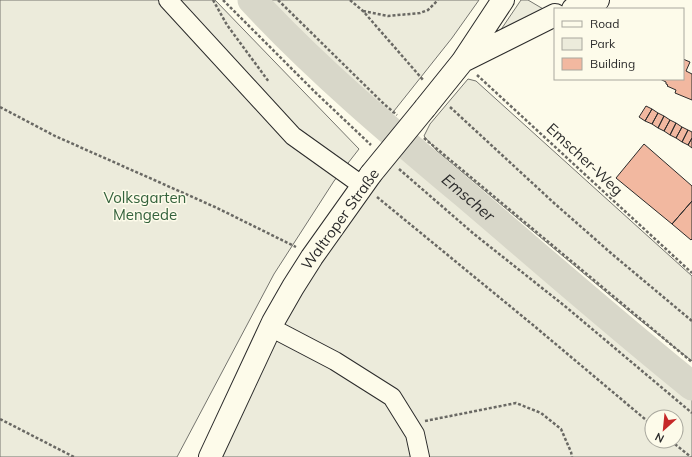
<svg xmlns="http://www.w3.org/2000/svg" width="692" height="457" viewBox="0 0 692 457" font-family="Mulish,sans-serif">
  <style>
    .green { fill: #ecebdb; stroke: #74746e; fill-rule: evenodd }
    .lines { fill: none; stroke-linecap: round; stroke-linejoin: round }
    .river { stroke: #d8d7c9; stroke-width: 29 }
    .building { fill: #f2b8a0; stroke: #2b2b2b }
    .minor-casing { stroke: #2b2b2b; stroke-width: 20 }
    .major-casing { stroke: #2b2b2b; stroke-width: 24 }
    .path { stroke: #6a6964; stroke-width: 2.5; stroke-dasharray: 3 2; stroke-linecap: butt }
    .minor { stroke: #fdfbea; stroke-width: 18 }
    .major { stroke: #fdfbea; stroke-width: 22 }
    .major-bridge-casing { stroke: #2b2b2b; stroke-width: 24; stroke-linecap: butt }
    .major-bridge { stroke: #fdfbea; stroke-width: 22 }
    .labels { text-anchor: middle; dominant-baseline: central; stroke-width: 3; stroke-linejoin: round; paint-order: stroke }
    .street-label { font-size: 15px; fill: #2b2b2b; stroke: #fdfbea }
    .park-label { font-size: 15px; fill: #34623c; stroke: #fdfbea }
    .water-label { font-size: 16px; font-style: italic; fill: #2b2b2b; stroke: #fdfbea }
  </style>
  <rect width="100%" height="100%" fill="#fdfbea"/>
  <path class="green" d="M0,0H215L359,149L334,181L274,274L177,457H0Z
    M268,0H479L452,38L386,121Z
    M521,0H528L550,13L500,31Z
    M468,79L476,81L692,276V361L636,317L437,151L424,136L430,124Z
    M399,139L626,332L692,386V457H210L273,322ZM652,417H676V441H652Z"/>
  <g class="lines">
    <path class="river" id="s1" d="M252,0C318,71 392,133 466,195C541,259 615,324 692,386"/>
  </g>
  <path class="building" d="M683,59L690,62L686,71L692,74V100L675,93L676,90L667,86L668,85L666,84V82L660,79H683Z
    M646,106L652,109L645,121L639,117Z
    M652,109L658,113L652,124L645,121Z
    M658,113L664,116L658,128L652,124Z
    M664,116L670,120L664,131L658,128Z
    M670,120L676,123L670,135L664,131Z
    M676,123L682,127L676,138L670,135Z
    M682,127L688,130L682,142L676,138Z
    M688,130L692,132V138L688,145L682,142Z
    M692,138V148L688,145Z
    M644,144L692,186V201L672,224L616,178Z
    M692,201V239L691,240L672,224Z"/>
  <g class="lines">
    <defs>
      <path id="minor" d="M168,0L293,136L363,186
        M270,327L335,361L392,397L415,434L420,457"/>
      <path id="major" d="M573,9L598,0
        M463,61L555,15
        M425,108L462,62L503,0
        M210,457L273,322L293,287L312,257L371,174"/>
    </defs>
    <use href="#minor" class="minor-casing"/>
    <use href="#major" class="major-casing"/>
    <path class="path" d="M213,0L227,25L269,82
      M223,0L316,93L371,145
      M278,0L384,104L397,115
      M350,0L363,11L424,81
      M363,11L388,16L420,13L428,10L438,0
      M477,75L692,273
      M0,107L55,136L215,207L296,247
      M450,107L554,203L612,254L692,321
      M424,138L692,362
      M399,169L474,234L566,307L692,413
      M377,197L533,325L652,425
      M0,419L74,457
      M425,421L516,403L541,413L561,429L571,452L572,457
      M671,441L691,457"/>
    <use href="#minor" class="minor"/>
    <use href="#major" class="major"/>
    <defs>
      <path id="major-bridge" d="M371,174L425,108"/>
    </defs>
    <use href="#major-bridge" class="major-bridge-casing"/>
    <use href="#major-bridge" class="major-bridge"/>
  </g>
  <g class="labels">
    <g class="street-label">
      <text transform="translate(585 159) rotate(43)">Emscher-Weg</text>
      <text transform="translate(340 219) rotate(-54)">Waltroper Straße</text>
    </g>
    <g class="park-label">
      <text x="145" y="197">Volksgarten<tspan x="145" dy="17">Mengede</tspan></text>
    </g>
    <g class="water-label">
      <text stroke="none"><textPath href="#s1" startOffset="293">Emscher</textPath></text>
    </g>
  </g>
  <rect x="554" y="8" width="130" height="72" fill="#fdfbea" stroke="#a9a89e"/>
  <rect x="562" y="21" width="20" height="6" fill="#fdfbea" stroke="#a9a89e"/>
  <text x="590" y="28" font-size="12" fill="#2b2b2b">Road</text>
  <rect x="562" y="38" width="20" height="12" fill="#ecebdb" stroke="#a9a89e"/>
  <text x="590" y="48" font-size="12" fill="#2b2b2b">Park</text>
  <rect x="562" y="58" width="20" height="12" fill="#f2b8a0" stroke="#a9a89e"/>
  <text x="590" y="68" font-size="12" fill="#2b2b2b">Building</text>
  <g transform="translate(664 429) rotate(207)"><circle r="19" fill="#fdfbea" stroke="#a9a89e"/>
  <path d="M0-3L7 15L0 10L-7 15Z" fill="#c62828"/>
  <text y="-6" font-size="11" font-weight="bold" text-anchor="middle" fill="#2b2b2b">N</text>
  </g>
</svg>
